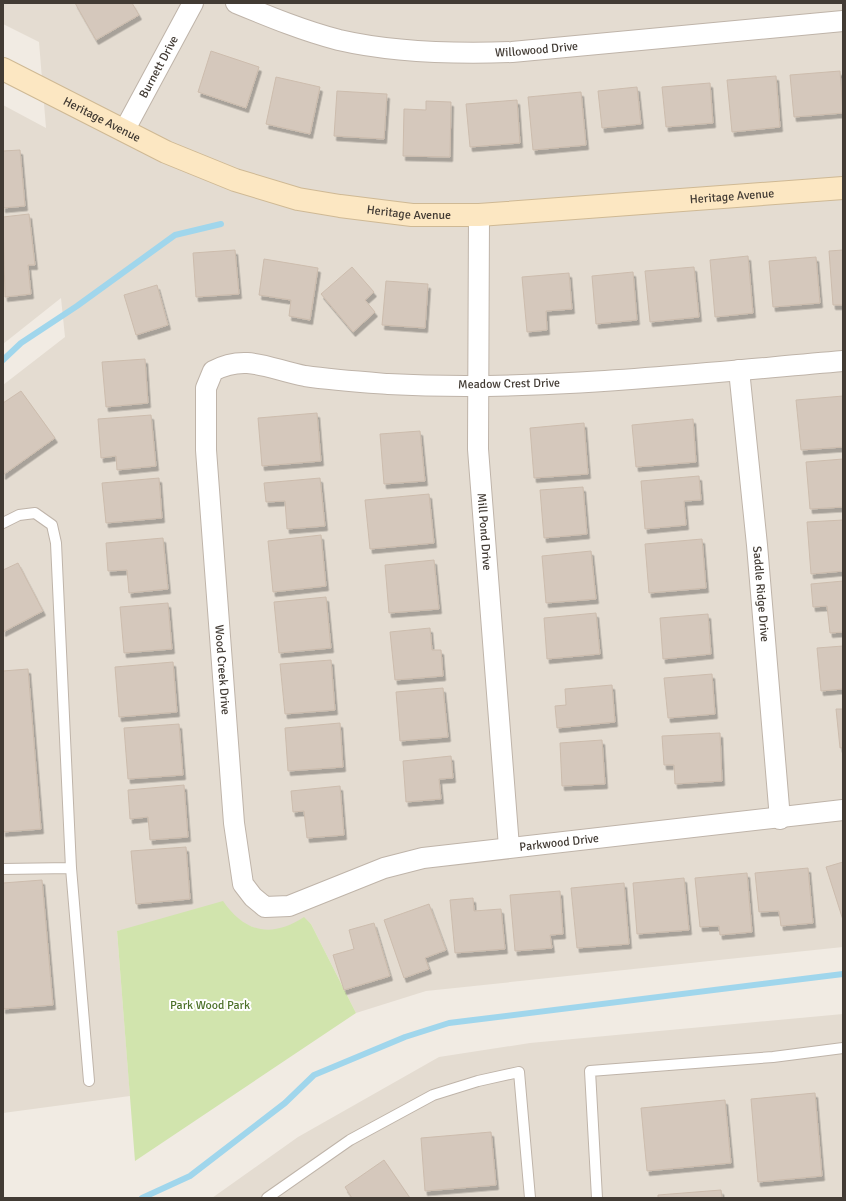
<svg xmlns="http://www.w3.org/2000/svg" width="846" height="1201" viewBox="0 0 846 1201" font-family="Signika,sans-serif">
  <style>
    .residential { fill: #e4dcd1 }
    .green { fill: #d1e4ad }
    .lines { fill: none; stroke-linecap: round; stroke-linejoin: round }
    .stream { stroke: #a0d6ec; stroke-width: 6 }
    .building { fill: #d5c8bc; stroke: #ccbcad; filter: url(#shadow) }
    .lane-casing { stroke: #bfb4a9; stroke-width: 12 }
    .street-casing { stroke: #bfb4a9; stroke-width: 22 }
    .secondary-casing { stroke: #cfb994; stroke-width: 24 }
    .lane { stroke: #fff; stroke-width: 10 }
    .street { stroke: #fff; stroke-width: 20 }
    .secondary { stroke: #fce7c2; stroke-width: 22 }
    .labels { text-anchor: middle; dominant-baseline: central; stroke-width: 4; stroke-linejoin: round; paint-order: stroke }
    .street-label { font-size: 12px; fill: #423b34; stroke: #fff }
    .park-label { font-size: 12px; fill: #4d712a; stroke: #fff }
  </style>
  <defs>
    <filter id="shadow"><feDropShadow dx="2.5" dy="4.5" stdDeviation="0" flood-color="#0004"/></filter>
  </defs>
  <rect width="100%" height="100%" fill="#f1ebe3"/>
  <path class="residential" d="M3,3H843V947L426,991L356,1013L311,924L304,918L291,926L275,930H260L245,924L232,914L117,931L130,1096L3,1113V385L65,337L61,298L3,344V105L46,128L39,42L3,24Z
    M843,1014V1198H212L298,1137L439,1057L530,1043Z"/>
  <path class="green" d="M223,901C245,933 272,938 304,917L311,924L356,1013L135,1161L117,931Z"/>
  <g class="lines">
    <path class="stream" d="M3,360L21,343L77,306L175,235L221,224
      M142,1198L190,1176L285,1103L314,1075L405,1037L449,1023L843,974"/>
  </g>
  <path class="building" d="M75,3H132L139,15L96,40Z
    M211,51L259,67L246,108L198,92Z
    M840,71L843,113L794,117L790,75Z
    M776,76L780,127L732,132L727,80Z
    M276,77L320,87L310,134L266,124Z
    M710,83L713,123L666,127L662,87Z
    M637,87L641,124L602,128L598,91Z
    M337,91L387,94L384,139L334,136Z
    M581,92L586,145L533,150L528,97Z
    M517,100L520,143L470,147L466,104Z
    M426,101L451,102L450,157L403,156L404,109L426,110Z
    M20,150L25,206L3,208V151Z
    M29,214L35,265H28L31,294L5,297L3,217Z
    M235,250L239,294L196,297L193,253Z
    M843,250V305H833L829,251Z
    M748,256L753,313L715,317L710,260Z
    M816,257L820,303L773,307L769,261Z
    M264,259L318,268L310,320L289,316L291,300L259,295Z
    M352,267L374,292L365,300L375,312L353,332L321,294Z
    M694,267L699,317L650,322L645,271Z
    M633,272L637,320L596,324L592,276Z
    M569,273L572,309L546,311L547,330L527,332L522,277Z
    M386,281L428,284L425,328L382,325Z
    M157,285L168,325L136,335L124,295Z
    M145,359L148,403L106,407L102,362Z
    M21,391L55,438L3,475V403Z
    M843,396V447L801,450L796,400Z
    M317,413L321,461L262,466L258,418Z
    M151,415L156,466L117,470L116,456L101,458L98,419Z
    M693,419L696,462L636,467L632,425Z
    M584,423L588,474L534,478L530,428Z
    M420,431L425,481L384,484L380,434Z
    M843,459V507L810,509L806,462Z
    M699,476L701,500L684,501L686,525L645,529L641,481Z
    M159,478L162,518L106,523L102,483Z
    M320,478L325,526L287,529L285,501L266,502L264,483Z
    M583,487L587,534L544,538L540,490Z
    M429,494L434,543L370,549L365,500Z
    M843,520V571L811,574L807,522Z
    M321,535L326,586L273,592L268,541Z
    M163,538L168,589L129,593L127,570L108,571L106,543Z
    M702,539L706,588L649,593L645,544Z
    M591,551L596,599L546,603L542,556Z
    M434,560L439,609L389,613L385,565Z
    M18,563L43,611L3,632V570Z
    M843,581V632L830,633L827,606L813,607L811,584Z
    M326,597L331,648L279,653L274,602Z
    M168,603L172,649L124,653L120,607Z
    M596,613L600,654L547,659L544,618Z
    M708,614L711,654L663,659L660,618Z
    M430,628L432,650H441L443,676L395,680L390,632Z
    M843,646V689L821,691L817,648Z
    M331,660L335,710L285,714L280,664Z
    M173,662L177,712L119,717L115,667Z
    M28,669L41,829L3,832V671Z
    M712,674L715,714L668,718L664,678Z
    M612,685L615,722L557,728L555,706L566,705L565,689Z
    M443,688L448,737L400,741L396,692Z
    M836,709H843V747L840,748Z
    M340,723L343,767L288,771L285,728Z
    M179,724L183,775L128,779L124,728Z
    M720,733L722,781L675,784L674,765H664L662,736Z
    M602,740L605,784L562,786L560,743Z
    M451,756L453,778L439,779L441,799L406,802L403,761Z
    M184,785L188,837L150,840L148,817L130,819L128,790Z
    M340,786L344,835L307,838L304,811L293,812L291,791Z
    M186,847L190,899L136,904L131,851Z
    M843,862V920L826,867Z
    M808,868L813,923L781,926L779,911L759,912L755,873Z
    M747,873L752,932L720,935L719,926L700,927L695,878Z
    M684,878L689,930L637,934L633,883Z
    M42,880L53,1005L3,1009V883Z
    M624,883L629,944L577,948L571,888Z
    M560,891L563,934L550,935L552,948L515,951L510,895Z
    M473,898L474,911L501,909L505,949L455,953L450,900Z
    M429,904L446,950L425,958L429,969L404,978L384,920Z
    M374,923L390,976L344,990L333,955L354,949L349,930Z
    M815,1093L822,1176L758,1182L751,1099Z
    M725,1100L731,1163L647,1171L641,1108Z
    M491,1132L496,1185L425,1191L421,1138Z
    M384,1160L410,1198H352L345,1187Z
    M721,1190L722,1198H658V1195Z"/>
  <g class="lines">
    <defs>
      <path id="lane" d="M3,523L19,515L35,513L52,525L56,543L71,868L89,1081
        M3,869L71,868
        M267,1198L350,1140L433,1095L478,1081L519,1072L530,1198
        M597,1198L590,1071L773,1057L843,1048"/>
      <g id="street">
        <path id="s1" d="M236,3C270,17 304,31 339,40C395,53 455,54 512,52L843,21"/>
        <path id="s2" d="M124,131L193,3"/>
        <path id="s3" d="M479,215L478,449L509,847"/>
        <path id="s4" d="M843,361C692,374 539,392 388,384C361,382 332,380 305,376C271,370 247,353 213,371L206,388V450L234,823L243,884L253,897L265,907L289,906L384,868L423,858L843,810"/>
        <path id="s5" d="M739,370L757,545L780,819"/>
      </g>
      <g id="secondary">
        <path id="s6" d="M3,69L166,152L235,180L298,199L340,206L412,215H479L843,188"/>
      </g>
    </defs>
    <use href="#lane" class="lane-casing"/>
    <use href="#street" class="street-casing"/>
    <use href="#secondary" class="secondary-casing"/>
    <use href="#lane" class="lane"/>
    <use href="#street" class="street"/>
    <use href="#secondary" class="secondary"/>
  </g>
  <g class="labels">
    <g class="street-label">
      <text stroke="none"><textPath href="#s1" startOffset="308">Willowood Drive</textPath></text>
      <text stroke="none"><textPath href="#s2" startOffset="73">Burnett Drive</textPath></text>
      <text stroke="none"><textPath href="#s6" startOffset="111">Heritage Avenue</textPath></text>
      <text stroke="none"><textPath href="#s6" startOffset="759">Heritage Avenue</textPath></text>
      <text stroke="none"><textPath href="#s6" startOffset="435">Heritage Avenue</textPath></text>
      <text transform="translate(509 384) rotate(-1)">Meadow Crest Drive</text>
      <text stroke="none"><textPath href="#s3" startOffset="317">Mill Pond Drive</textPath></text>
      <text stroke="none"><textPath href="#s5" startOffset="225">Saddle Ridge Drive</textPath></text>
      <text stroke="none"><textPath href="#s4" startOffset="935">Wood Creek Drive</textPath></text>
      <text stroke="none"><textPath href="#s4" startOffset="1486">Parkwood Drive</textPath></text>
    </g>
    <g class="park-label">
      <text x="210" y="1005">Park Wood Park</text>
    </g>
  </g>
  <rect width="846" height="1201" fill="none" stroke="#423b34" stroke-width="8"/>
</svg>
